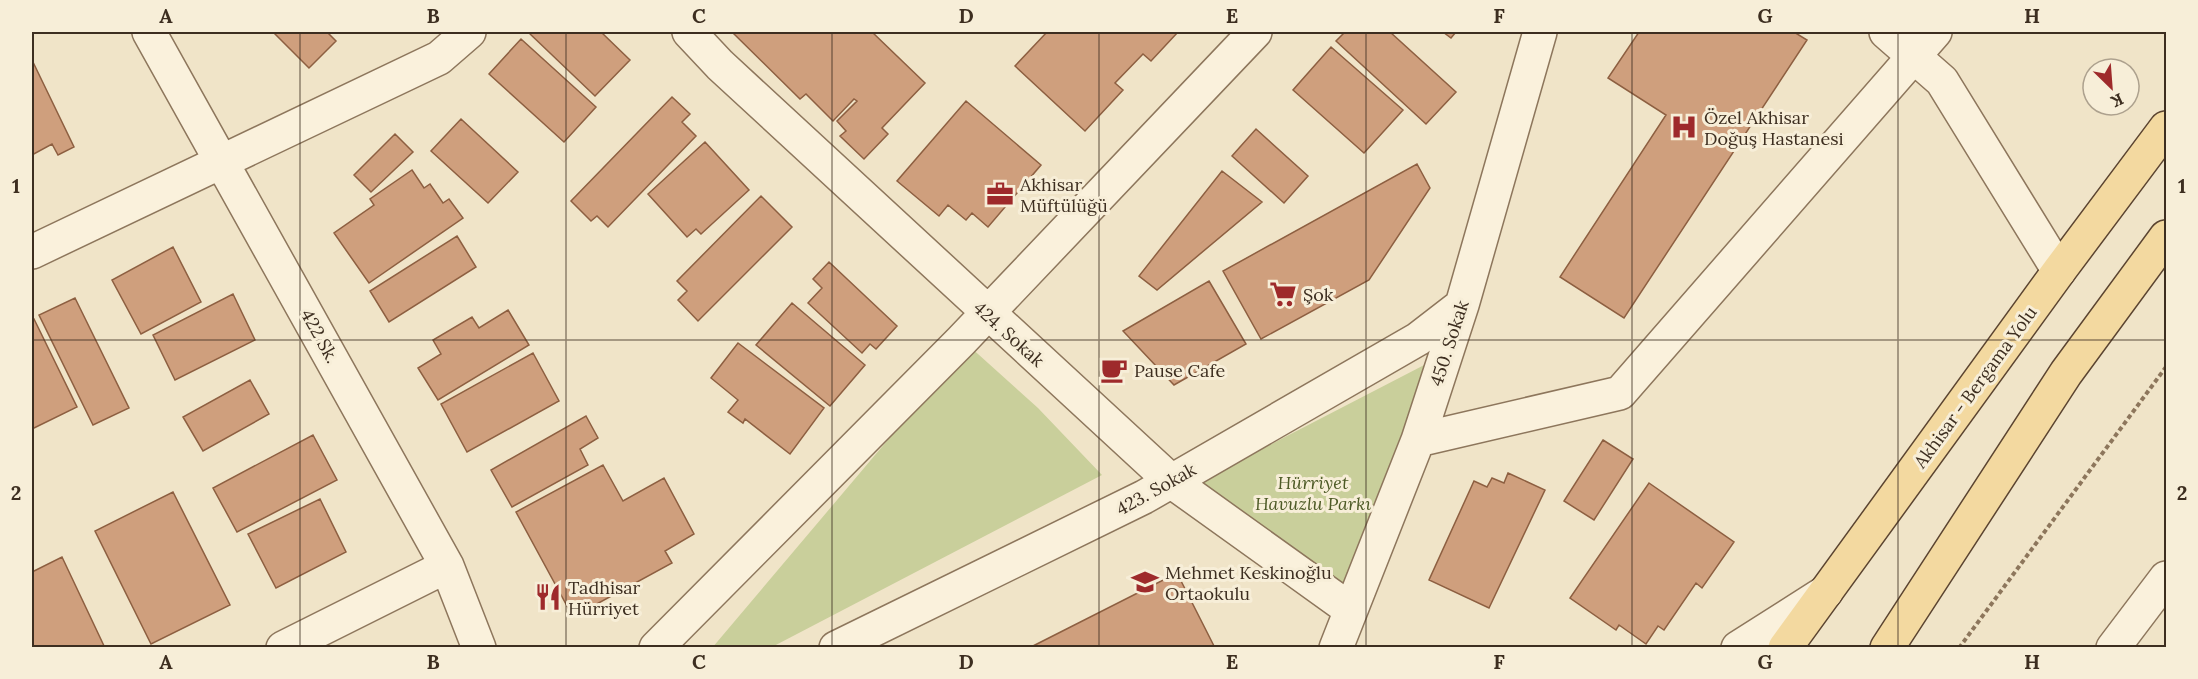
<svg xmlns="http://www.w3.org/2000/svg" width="2198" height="679" viewBox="0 0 2198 679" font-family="Lora,serif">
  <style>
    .green { fill: #c9cf9b }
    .building { fill: #cf9f7d; stroke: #8d5f41; stroke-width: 1.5 }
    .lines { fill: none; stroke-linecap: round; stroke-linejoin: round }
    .minor-casing { stroke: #8d765c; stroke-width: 36 }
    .major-casing { stroke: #5b4430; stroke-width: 36 }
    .path { stroke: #8d765c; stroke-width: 4; stroke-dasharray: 4.5 3; stroke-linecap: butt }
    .minor { stroke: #faf1dc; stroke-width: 33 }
    .major { stroke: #f3d9a0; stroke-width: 33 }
    .grid { fill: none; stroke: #3d2e20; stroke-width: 1.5; stroke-opacity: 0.55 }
    .labels { text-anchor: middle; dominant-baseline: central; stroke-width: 6; stroke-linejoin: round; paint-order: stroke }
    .poi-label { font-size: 18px; fill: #3d2e20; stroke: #f7eed8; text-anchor: start }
    .street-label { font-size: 18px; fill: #3d2e20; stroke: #f7eed8 }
    .park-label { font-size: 18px; font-style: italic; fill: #4d5a26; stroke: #f7eed8 }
    .neatline { fill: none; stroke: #3d2e20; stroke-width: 2 }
    .grid-label { font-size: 20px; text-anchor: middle; font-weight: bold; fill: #3d2e20 }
  </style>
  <rect width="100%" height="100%" fill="#f0e4c8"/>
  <path class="green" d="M968,345L1038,408L1102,475L772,647L712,648Z
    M1430,362L1341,588L1194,484Z"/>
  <path class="building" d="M273,32H327L336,41L309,68Z
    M528,32H601L630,60L595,96Z
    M732,32H872L925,83L882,128L888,134L864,159L840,136L846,131L837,121L857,101L854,99L833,121L806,94L800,99Z
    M1047,32H1178L1151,61L1143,54L1115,83L1123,90L1085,131L1015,66Z
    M1345,32H1390L1456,92L1426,124L1336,41Z
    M1443,32H1456L1451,38Z
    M1639,32H1794L1807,40L1624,318L1560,277L1666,115L1608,78Z
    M521,39L596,107L564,142L489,74Z
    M1331,47L1403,110L1364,153L1293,90Z
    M32,60L74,147L58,155L52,144L32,155Z
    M672,97L690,114L682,122L696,136L608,227L597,216L591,221L571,201Z
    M966,101L1041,165L988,227L972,213L966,220L948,205L939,216L897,181Z
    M461,119L518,172L488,203L431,151Z
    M1256,129L1308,176L1284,203L1232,156Z
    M395,134L413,152L371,192L354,175Z
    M705,142L749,190L701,234L696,229L687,237L648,194Z
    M1417,164L1430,188L1369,280L1261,339L1223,271Z
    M412,170L424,188L430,184L443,203L449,199L463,218L369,283L334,233L374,205L370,199Z
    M1222,171L1262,202L1157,290L1139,276Z
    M761,196L792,227L698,321L678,300L687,291L677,281Z
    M457,236L476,267L389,322L370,291Z
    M173,247L201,302L141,334L112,280Z
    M829,262L897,326L876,349L870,344L862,353L808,303L822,288L813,279Z
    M1209,281L1246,344L1174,385L1123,331Z
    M233,294L255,340L175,380L153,335Z
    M75,298L129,408L93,425L39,315Z
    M792,303L865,365L830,406L756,345Z
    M508,310L529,345L438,400L418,368L441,354L433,340L472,317L479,328Z
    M34,319L77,407L32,429V320Z
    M738,343L824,408L790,454L745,419L743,423L728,412L738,400L711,378Z
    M533,353L559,401L467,452L441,404Z
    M250,380L269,414L203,451L183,417Z
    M586,416L598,438L580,449L588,465L512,507L491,470Z
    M313,435L337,480L237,532L213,488Z
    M1603,440L1633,459L1594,520L1564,501Z
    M603,465L623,501L664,478L694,534L665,551L672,563L573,617L516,512Z
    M1508,473L1545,490L1489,608L1429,580L1474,481L1487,487L1492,478L1504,483Z
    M1649,483L1734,542L1702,588L1696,583L1664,630L1658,626L1646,644L1619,625L1616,630L1570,598Z
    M173,492L230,605L151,644L95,531Z
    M320,499L346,552L276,588L248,534Z
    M62,557L105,648H32V572Z
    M1177,573L1215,648H1029Z"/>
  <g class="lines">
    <defs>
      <path id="minor" d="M149,32L447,566L479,648
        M689,32L720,65L1171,481L1351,610
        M1886,32L1942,81L2059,271
        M32,252L439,58L469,32
        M1418,440L1620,393L1935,32
        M283,648L447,566
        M656,648L961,341L1255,32
        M836,648L1144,497L1418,339L1462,305
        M1336,648L1418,440L1462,305L1540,32
        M1738,648L1826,592
        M2113,648L2166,578"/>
      <path id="major" d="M1785,648L2059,271L2166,128
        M1887,648L2066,373L2166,237"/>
    </defs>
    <use href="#minor" class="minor-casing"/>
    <use href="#major" class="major-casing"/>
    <path class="path" d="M1959,648L2166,367"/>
    <use href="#minor" class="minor"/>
    <use href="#major" class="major"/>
  </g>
  <path class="grid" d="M300,32V648M566,32V648M832,32V648M1099,32V648M1366,32V648M1632,32V648M1898,32V648M32,340H2166"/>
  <defs>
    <symbol id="hospital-bare" viewBox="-9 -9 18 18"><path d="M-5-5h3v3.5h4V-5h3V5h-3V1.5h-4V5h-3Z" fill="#9e2a2b" stroke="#f7eed8" stroke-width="2.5" paint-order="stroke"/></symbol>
    <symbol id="office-bare" viewBox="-9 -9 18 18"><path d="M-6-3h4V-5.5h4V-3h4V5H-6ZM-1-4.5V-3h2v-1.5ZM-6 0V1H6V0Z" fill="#9e2a2b" stroke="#f7eed8" stroke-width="2.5" paint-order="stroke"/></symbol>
    <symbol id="supermarket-bare" viewBox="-9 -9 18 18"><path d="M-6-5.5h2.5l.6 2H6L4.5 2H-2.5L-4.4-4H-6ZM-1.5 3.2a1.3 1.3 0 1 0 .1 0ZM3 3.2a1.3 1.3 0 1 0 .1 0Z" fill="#9e2a2b" stroke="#f7eed8" stroke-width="2.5" paint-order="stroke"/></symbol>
    <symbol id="cafe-bare" viewBox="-9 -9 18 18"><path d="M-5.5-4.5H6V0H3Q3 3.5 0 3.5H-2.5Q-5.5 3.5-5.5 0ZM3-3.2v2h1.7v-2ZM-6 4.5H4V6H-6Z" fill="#9e2a2b" stroke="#f7eed8" stroke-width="2.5" paint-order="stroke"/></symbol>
    <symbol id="school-bare" viewBox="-9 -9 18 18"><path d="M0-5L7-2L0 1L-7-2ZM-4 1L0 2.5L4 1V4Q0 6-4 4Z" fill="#9e2a2b" stroke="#f7eed8" stroke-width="2.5" paint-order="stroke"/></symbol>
    <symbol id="restaurant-bare" viewBox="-9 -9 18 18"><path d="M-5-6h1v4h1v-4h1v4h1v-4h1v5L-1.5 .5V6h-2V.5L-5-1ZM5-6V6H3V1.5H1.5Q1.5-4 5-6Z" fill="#9e2a2b" stroke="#f7eed8" stroke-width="2.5" paint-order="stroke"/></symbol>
  </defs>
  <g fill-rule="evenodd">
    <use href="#hospital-bare" x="1665" y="108" width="38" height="38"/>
    <use href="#office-bare" x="981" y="175" width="38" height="38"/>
    <use href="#supermarket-bare" x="1264" y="275" width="38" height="38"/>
    <use href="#cafe-bare" x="1095" y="351" width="38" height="38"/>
    <use href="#school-bare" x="1126" y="563" width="38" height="38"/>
    <use href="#restaurant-bare" x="529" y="578" width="38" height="38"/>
  </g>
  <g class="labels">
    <g class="poi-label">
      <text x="1704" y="117">Özel Akhisar<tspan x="1704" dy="21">Doğuş Hastanesi</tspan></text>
      <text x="1020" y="184">Akhisar<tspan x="1020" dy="21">Müftülüğü</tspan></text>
      <text x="1303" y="294">Şok</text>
      <text x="1134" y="370">Pause Cafe</text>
      <text x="1165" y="572">Mehmet Keskinoğlu<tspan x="1165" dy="21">Ortaokulu</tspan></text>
      <text x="568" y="587">Tadhisar<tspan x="568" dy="21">Hürriyet</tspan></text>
    </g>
    <g class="street-label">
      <text transform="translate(1009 334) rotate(42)">424. Sokak</text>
      <text transform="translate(320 336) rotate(61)">422 Sk.</text>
      <text transform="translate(1449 343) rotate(-72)">450. Sokak</text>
      <text transform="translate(1975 387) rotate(-54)">Akhisar - Bergama Yolu</text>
      <text transform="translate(1156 489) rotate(-29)">423. Sokak</text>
    </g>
    <g class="park-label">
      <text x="1313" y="482">Hürriyet<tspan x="1313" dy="21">Havuzlu Parkı</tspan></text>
    </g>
  </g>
  <rect width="2198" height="679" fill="none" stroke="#f7eed8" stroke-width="66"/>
  <g transform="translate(2111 87) rotate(155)"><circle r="28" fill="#f7eed8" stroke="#ada18e" stroke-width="1.5"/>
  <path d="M0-4.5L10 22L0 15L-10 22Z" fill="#9e2a2b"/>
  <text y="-9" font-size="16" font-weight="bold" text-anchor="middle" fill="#3d2e20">K</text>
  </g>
  <rect x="33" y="33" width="2132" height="613" class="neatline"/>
  <g class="grid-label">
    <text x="166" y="23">A</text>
    <text x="433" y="23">B</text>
    <text x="699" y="23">C</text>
    <text x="966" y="23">D</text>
    <text x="1232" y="23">E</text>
    <text x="1499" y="23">F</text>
    <text x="1765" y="23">G</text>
    <text x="2032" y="23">H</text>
    <text x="16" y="193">1</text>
    <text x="2182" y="193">1</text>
    <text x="16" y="500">2</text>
    <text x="2182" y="500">2</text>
    <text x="166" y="669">A</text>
    <text x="433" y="669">B</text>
    <text x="699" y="669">C</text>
    <text x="966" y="669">D</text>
    <text x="1232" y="669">E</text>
    <text x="1499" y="669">F</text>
    <text x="1765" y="669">G</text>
    <text x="2032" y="669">H</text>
  </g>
</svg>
